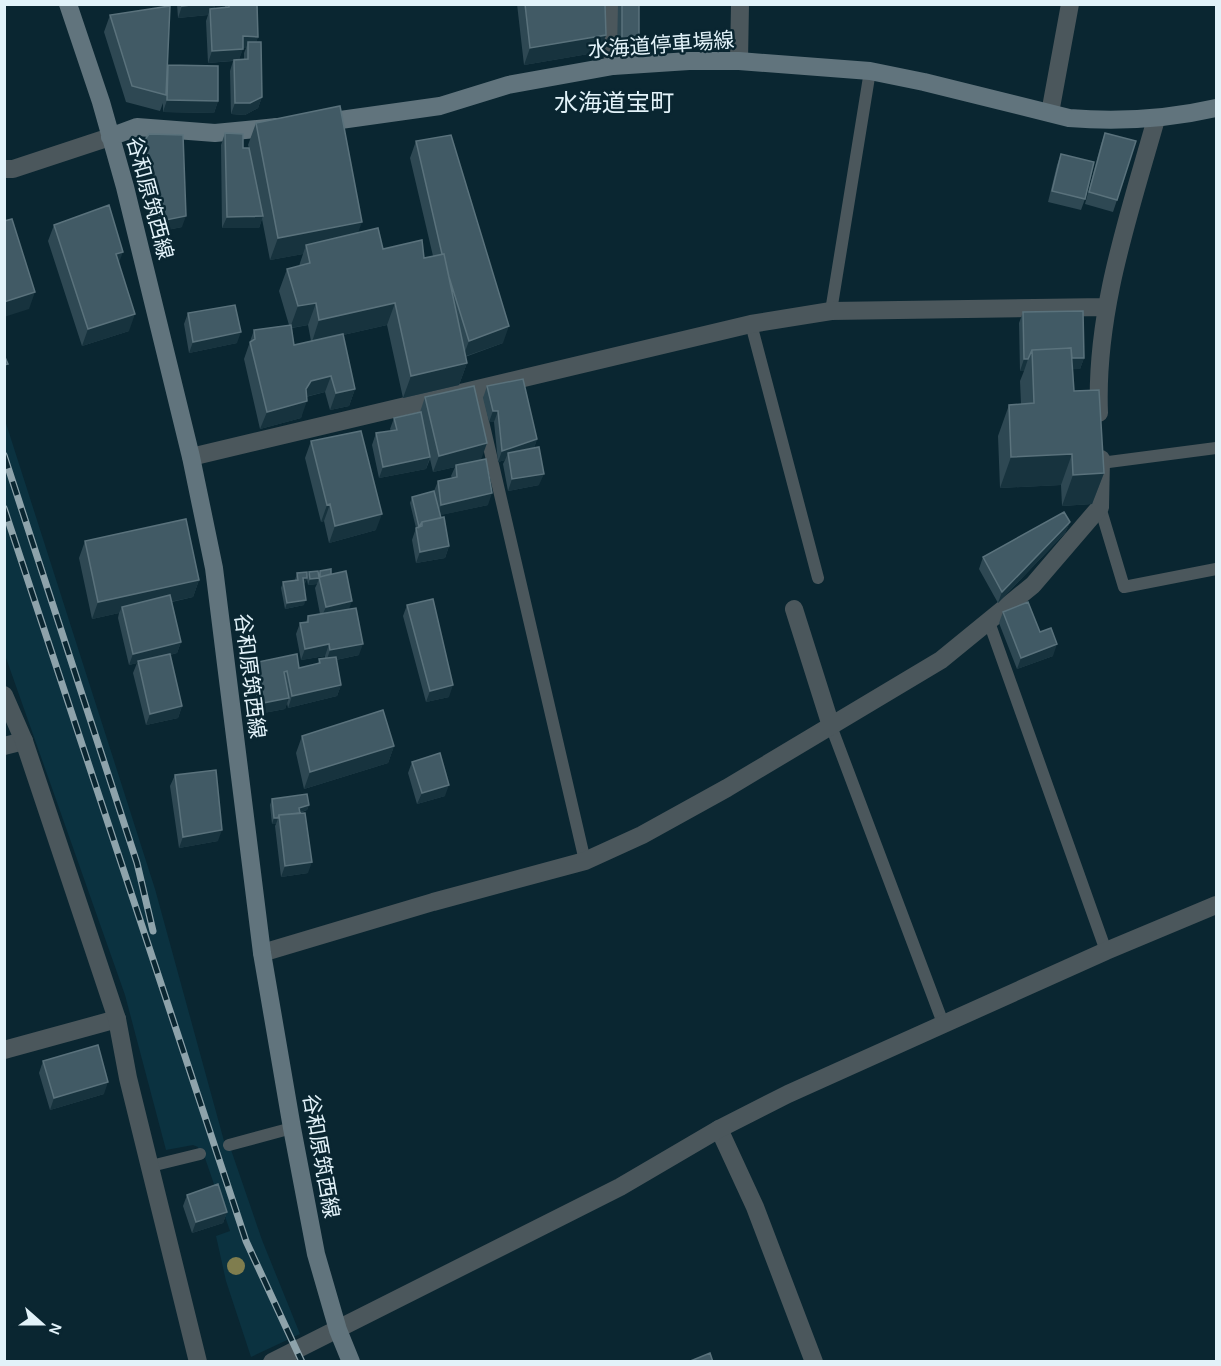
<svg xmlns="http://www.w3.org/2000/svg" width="1221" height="1366" viewBox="0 0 1221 1366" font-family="Karla,'Noto Sans JP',sans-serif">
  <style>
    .built { fill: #0b3240 }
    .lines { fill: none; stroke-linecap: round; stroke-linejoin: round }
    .service { stroke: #4b575c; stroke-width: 12 }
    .minor { stroke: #4b575c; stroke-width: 18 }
    .tertiary { stroke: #4b575c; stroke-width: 18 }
    .secondary { stroke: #61747d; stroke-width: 18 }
    .rail-casing { stroke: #8ea3ab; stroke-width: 7 }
    .rail { stroke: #0a2631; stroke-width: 4.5; stroke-dasharray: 14; stroke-linecap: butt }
    .tree { fill: #7f7d4e }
    .wall { fill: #2e4853; fill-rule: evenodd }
    .shaded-wall { fill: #17333e }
    .building { fill: #415a65; stroke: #5a727c; stroke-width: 1.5 }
    .labels { text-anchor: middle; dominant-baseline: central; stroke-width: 5; stroke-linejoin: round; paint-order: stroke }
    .street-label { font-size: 21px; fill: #e2f2f9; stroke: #0a2631 }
    .quarter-label { font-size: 24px; fill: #e2f2f9; stroke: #0a2631 }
  </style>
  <rect width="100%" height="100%" fill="#0a2631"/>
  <path class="built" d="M4,417L155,889L224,1141H228L262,1240L300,1334L251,1357L226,1281L216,1236L230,1231L205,1158L201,1159L198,1147L193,1145L166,1150L125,995L5,655Z"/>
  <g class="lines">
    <path class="service" d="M831,311L870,71
      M751,324L818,578
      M476,391L585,861
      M1101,463L1216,448
      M1100,507L1124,587L1216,569
      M989,622L1106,951
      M831,726L943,1023
      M229,1145L292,1128
      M151,1166L200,1154"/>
    <path class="minor" d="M611,4L613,66
      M739,61L740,4
      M1050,113L1070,4
      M1099,413C1095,312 1129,215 1156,119
      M191,457L751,324L831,311L1106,307
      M794,609L831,726
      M4,746L24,741
      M262,953L433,902L585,861L642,835L727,788L941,660L1033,585L1100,507L1101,459
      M4,1050L117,1019
      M719,1129L755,1207L814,1362"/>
    <path class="tertiary" d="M4,169H13L110,137
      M4,695L24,741L117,1019L128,1078L198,1362
      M272,1362L620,1187L719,1129L788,1094L1106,951L1216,905"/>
    <path class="secondary" d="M68,4L101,102L125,187L191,457L214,568L262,953L292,1128L316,1254L338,1330L351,1362
      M319,123L440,106L508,85L613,66L689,61H739L870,71L924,82L1069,118C1119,122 1168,119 1216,108
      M110,137L137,127L215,133L277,127"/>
    <defs>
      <path id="rail" d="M4,455L137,863L153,931
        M4,508L246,1241L302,1362"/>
    </defs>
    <use href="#rail" class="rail-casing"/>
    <use href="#rail" class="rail"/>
  </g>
  <circle class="tree" cx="236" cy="1266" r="9"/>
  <path class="wall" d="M177,4H216L214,9L225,7V4H257L258,37L256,42L262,97L258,108L245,115L231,114L230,71L233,61L208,63L206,21L208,15L178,18ZM243,48H246L244,53V59H239Z
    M517,4H605L606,35L600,52L524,65Z
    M618,4H639V38L635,50H617Z
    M110,15L167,66L218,101L214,113L163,112V103L160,111L126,102L104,32Z
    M256,123L358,232L383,249L424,258L433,256L410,158L416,141L503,343L465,357L467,363L459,385L403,398L387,325L343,335L355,389L349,406L330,410L325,392L306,397L301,418L260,429L244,359L254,330L289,325L279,291L287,269L299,266L303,254L270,260L262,219L259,228H222L221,145L225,133L243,148H249L248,145ZM308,325L311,341L294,345L292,328Z
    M1105,133L1117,200L1113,212L1085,204L1101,144Z
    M144,141L182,227L162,231L140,152Z
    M1061,154L1085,199L1081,210L1048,202L1057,165Z
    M54,225L119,263L129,331L82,346L48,241Z
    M1023,312L1084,358L1080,369H1073L1074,391L1104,473L1092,504L1062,506L1061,485L1000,488L998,436L1009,405L1021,404L1020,381L1024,371H1020L1019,323Z
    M188,313L237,343L189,353L184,324Z
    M487,386L537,439L534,448L539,485L508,491L503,464L505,460L498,462L494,422H489L483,398Z
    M425,397L481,460L488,505L440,515L449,546L445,558L416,563L412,540L416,528L410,503L412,497L434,491L438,481L452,478L451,476L455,467L433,472L430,459L426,469L379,478L372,445L376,433L391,431L390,429L394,418L420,412Z
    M311,441L376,530L329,543L324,521L321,522L305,458Z
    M1070,522L1065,533L998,603L979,569L983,557Z
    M85,541L199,580L193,597L172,602L181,642L177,653L170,655L182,706L178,718L146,725L133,673L137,663L129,665L118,618L119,613L92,619L79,558Z
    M320,571L331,574L349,609L359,655L336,660L341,685L337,696L288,708L287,703L285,709L258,714L254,674L258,662L299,668L318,664L319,659L325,658V656L301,660L296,634L300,623L306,622L308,616L320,614L315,588L317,584L308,585L307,579L305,583L303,584L304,605L285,609L281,588L283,582L295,580L297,573L307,577L309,572L318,574Z
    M407,605L449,697L426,702L403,616Z
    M1003,612L1040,632L1053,656L1017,669L999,623Z
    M302,736L394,746L388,763L304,789L296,753Z
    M412,762L445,796L417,804L408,773Z
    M175,775L218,841L179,848L170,786Z
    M272,799L309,805L307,810L300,813L308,873L281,877L275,826L276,824H272L270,805Z
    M43,1061L104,1094L50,1110L39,1073Z
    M187,1195L227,1212L223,1223L192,1233L183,1206Z"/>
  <path class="shaded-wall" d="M201,4H216L212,14L210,9L208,15L178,18L182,6Z
    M606,35L600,52L524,65L530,48Z
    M243,36L258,37L254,48L248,42L246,48H239Z
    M622,38H639L635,50H617Z
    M243,49L239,60L208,63L212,51Z
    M262,97L258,108L245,115L231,114L235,103Z
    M167,100L218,101L214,113L163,112Z
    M186,216L182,227L162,231L166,220Z
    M263,216L259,228H222L227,217Z
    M362,222L354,244L306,245L303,254L270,260L278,238Z
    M123,252L117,268L116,254Z
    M35,292L29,309L4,317V302Z
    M316,303L308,325L290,328L298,306Z
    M395,303L387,325L312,342L319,320Z
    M135,314L129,331L82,346L88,329Z
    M509,326L503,343L463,357L469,341Z
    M241,332L237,343L189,353L193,342Z
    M1084,358L1080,369L1033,371L1032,359Z
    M1024,359H1028L1024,371H1020Z
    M467,363L459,385L403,398L411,376Z
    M331,376L325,392L304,397L307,401L301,418L260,429L267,412L306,389L311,381Z
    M355,389L349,406L330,410L336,393Z
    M493,411H498L494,422H489Z
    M537,439L533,451L508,453L505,460L498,462L502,451Z
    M487,443L481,460L456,465L455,467L433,472L439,456Z
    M1072,454L1061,485L1000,488L1011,457Z
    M430,457L426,469L379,478L383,467Z
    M1104,473L1092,504L1062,506L1073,475Z
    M544,474L539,485L508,491L512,479Z
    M492,493L488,505L437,516L441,505Z
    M330,504L324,521L321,522L327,505Z
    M382,514L376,530L329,543L335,526Z
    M1070,522L1065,533L998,603L1002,592Z
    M449,546L445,558L416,563L420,552Z
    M303,578H307L305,583L300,584Z
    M319,578L317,584L308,585L310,579Z
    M199,580L193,597L123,612L122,607L119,613L92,619L98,602Z
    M306,600L304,605L285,609L287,603Z
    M352,601L348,612L321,618L326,607Z
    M181,642L177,653L129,665L133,654Z
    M329,644L325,656L301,660L305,649Z
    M363,644L359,655L326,662L330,650Z
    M1057,644L1053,656L1017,669L1021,658Z
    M341,685L337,696L288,708L292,696Z
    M453,685L449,697L426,702L430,691Z
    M289,698L285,709L258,714L263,703Z
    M182,706L178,718L146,725L150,714Z
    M394,746L388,763L304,789L310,772Z
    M449,785L445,796L417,804L422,793Z
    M309,805L307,810L297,813L299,808Z
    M274,818H278L276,824H272Z
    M222,830L218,841L179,848L183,837Z
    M312,862L308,873L281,877L285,866Z
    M108,1082L104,1094L50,1110L54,1098Z
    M227,1212L223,1223L192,1233L196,1222Z"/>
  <path class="building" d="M182,4H201L182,6Z
    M229,4H257L258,37L243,36V49L212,51L210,9L229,7Z
    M525,4H605L606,35L530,48Z
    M622,4H639V38H622Z
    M170,6L166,95L132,86L110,15Z
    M248,42H261L262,97L250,103H235L234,60L248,59Z
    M168,65L218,66V101L167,100Z
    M340,106L362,222L278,238L256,123Z
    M225,133L243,134V148H249L263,216L227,217Z
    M1105,133L1136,141L1117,200L1089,192Z
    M149,134L183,135L186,216L166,220L144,141Z
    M451,135L509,326L469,341L449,277L444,254H442L416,141Z
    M1061,154L1094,162L1085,199L1052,191Z
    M109,205L123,252L116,254L135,314L88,329L54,225Z
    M12,219L35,292L4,302V221Z
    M378,228L383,249L422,240L424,258L444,254L467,363L411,376L395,303L319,320L316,303L298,306L287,269L310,263L306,245Z
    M235,305L241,332L193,342L188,313Z
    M1083,311L1084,358H1072L1071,348L1032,350L1028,359H1024L1023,312Z
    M291,325L294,345L343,334L355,389L336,393L331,376L311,381L306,389L307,401L267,412L250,342L255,339L254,330Z
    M1071,348L1074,391L1099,390L1104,473L1073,475L1072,454L1011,457L1009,405L1034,403L1032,350Z
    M4,355L8,364L4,365Z
    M523,379L537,439L502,451L498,411H493L487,386Z
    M474,386L487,443L439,456L425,397Z
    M421,412L430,457L383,467L376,433L397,430L394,418Z
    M361,431L382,514L335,526L330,504L327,505L311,441Z
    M539,447L544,474L512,479L508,453Z
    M486,459L492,493L441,505L438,481L457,477L456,465Z
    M434,491L441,518L422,522L419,527L412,497Z
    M1064,512L1070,522L1002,592L983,557Z
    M444,517L449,546L420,552L416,528L422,526V522Z
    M186,519L199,580L98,602L85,541Z
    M331,569V574L320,577V571Z
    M318,571L319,578L310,579L309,572Z
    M346,571L352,601L326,607L319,577Z
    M307,572V578H303L306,600L287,603L283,582L298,580L297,573Z
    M170,595L181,642L133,654L122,607Z
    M433,599L453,685L430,691L407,605Z
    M1028,602L1040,632L1051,628L1057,644L1021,658L1003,612Z
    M356,608L363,644L330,650L329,644L305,649L300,623L308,622V616Z
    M170,654L182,706L150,714L138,661Z
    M297,654L299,668L320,663L319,659L336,657L341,685L292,696L287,671L284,672L289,698L263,703L258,662Z
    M383,710L394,746L310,772L302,736Z
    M440,753L449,785L422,793L412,762Z
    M216,770L222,830L183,837L175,775Z
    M307,794L309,805L299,808L300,813L279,815L278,818H274L272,799Z
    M305,813L312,862L285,866L279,815Z
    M98,1045L108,1082L54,1098L43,1061Z
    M218,1184L227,1212L196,1222L187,1195Z
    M710,1353L713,1362H688Z"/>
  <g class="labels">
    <g class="street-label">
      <text transform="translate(661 45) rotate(-4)">水海道停車場線</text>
      <text transform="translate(150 198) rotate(75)">谷和原筑西線</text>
      <text transform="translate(250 676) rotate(83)">谷和原筑西線</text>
      <text transform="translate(321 1156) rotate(80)">谷和原筑西線</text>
    </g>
    <g class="quarter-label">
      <text x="614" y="103">水海道宝町</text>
    </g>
  </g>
  <rect width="1221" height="1366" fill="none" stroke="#e2f2f9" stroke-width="12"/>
  <g transform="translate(42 1324) rotate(111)" stroke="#0a2631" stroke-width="4.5" paint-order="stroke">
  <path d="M0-4.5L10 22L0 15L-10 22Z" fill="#e2f2f9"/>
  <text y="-9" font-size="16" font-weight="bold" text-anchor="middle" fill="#e2f2f9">N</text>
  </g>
</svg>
